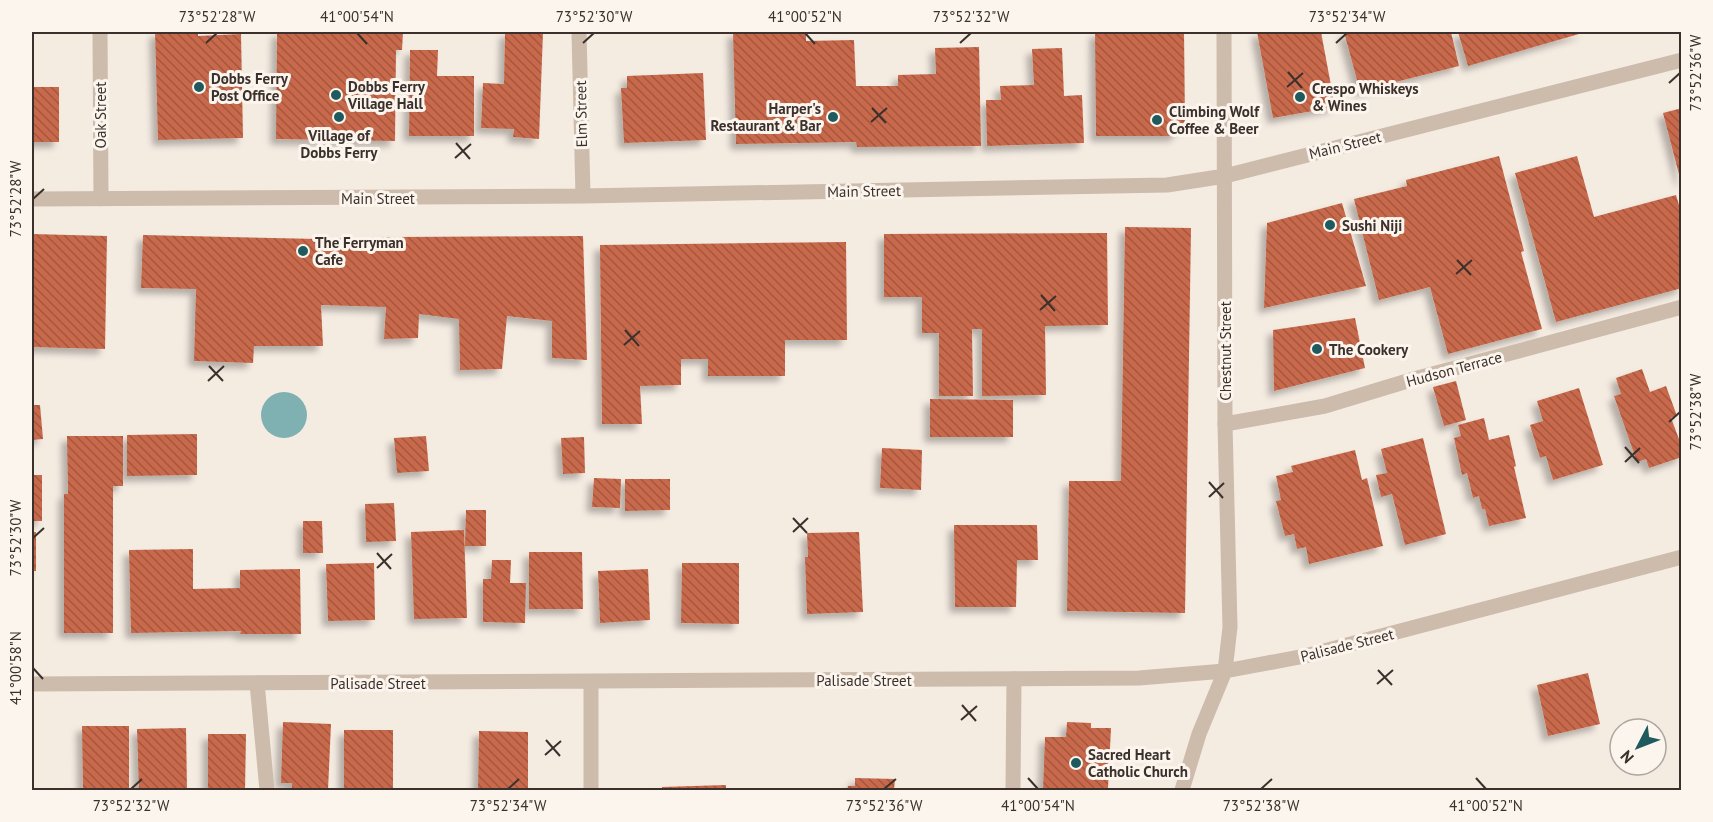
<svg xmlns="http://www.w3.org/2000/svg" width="1713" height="822" viewBox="0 0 1713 822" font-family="'PT Sans',sans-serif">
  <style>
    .water { fill: #7fb0b2 }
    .building { fill: url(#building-back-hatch); filter: url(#shadow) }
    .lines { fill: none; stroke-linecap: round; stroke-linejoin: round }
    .lane { stroke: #cdbbac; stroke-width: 15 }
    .street { stroke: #cdbbac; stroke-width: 15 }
    .ticks { fill: none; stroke: #3b302b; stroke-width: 2 }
    .poi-dot { fill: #1f5a5e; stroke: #fbf5ee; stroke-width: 2 }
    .labels { text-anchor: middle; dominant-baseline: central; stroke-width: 6; stroke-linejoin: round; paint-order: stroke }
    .poi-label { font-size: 15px; font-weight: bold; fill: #3b302b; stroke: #fbf5ee; text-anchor: start }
    .street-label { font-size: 15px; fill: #3b302b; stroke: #fbf5ee }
    .neatline { fill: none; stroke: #3b302b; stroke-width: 2 }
    .ticks-label { font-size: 15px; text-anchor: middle; fill: #3b302b }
  </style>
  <defs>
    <pattern id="building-back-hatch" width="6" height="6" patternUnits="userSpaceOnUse" patternTransform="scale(1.5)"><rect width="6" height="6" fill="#c8694b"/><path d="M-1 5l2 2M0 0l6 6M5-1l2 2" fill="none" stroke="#a4573f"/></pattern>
    <filter id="shadow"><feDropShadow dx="-5.5" dy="5.5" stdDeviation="3" flood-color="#0004"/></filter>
  </defs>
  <rect width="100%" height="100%" fill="#f4ebe1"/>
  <path class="water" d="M261 415a23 23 0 1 1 46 0a23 23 0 1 1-46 0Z"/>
  <path class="building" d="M155,32H198V36L241,34L243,138L158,140Z
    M277,32H403L402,50H396L395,141L276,139Z
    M505,32H543L539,139L513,137L514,129L481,128L483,83L504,84Z
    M733,32H806V41L854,40L856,86H898V75L936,74L935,48L979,47L981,146L857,147L856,142L736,144Z
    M1095,32H1184L1185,124L1175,136H1096Z
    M1257,32H1321L1335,107L1273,118Z
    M1344,32H1451L1459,66L1360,91Z
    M1458,32H1586L1468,66Z
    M1062,48L1064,96L1082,95L1084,143L987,146L986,100H1001L1000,86L1034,85L1032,49Z
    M410,50H438L437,76H474V136H409Z
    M703,73L706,140L624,143L621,88H627V76Z
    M32,87H59V142H32Z
    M1682,108V182H1681L1663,113Z
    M1499,156L1524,251L1521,252L1542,329L1448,354L1430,287L1379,300L1354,199L1407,186L1406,180Z
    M1577,156L1594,217L1676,195L1682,215V288L1556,322L1515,173Z
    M1342,203L1366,286L1264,308L1267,223Z
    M1125,227L1191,228L1185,613L1067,611L1069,481H1121Z
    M1107,233L1108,325L1045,326L1046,395L982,396V329H972L973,396H939V333H922V297H884V234Z
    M32,234L107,236L105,349L32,347Z
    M143,235L318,239L397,237L583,236L587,360L552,358V321L507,316L502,369L460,370L459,319L419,314L418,338L384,339L386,307L321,305L323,346H254L253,363L194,361L196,289L141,288Z
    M846,242L847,340H785V376H708V359H681V385L640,386L642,424H602L600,245Z
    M1355,318L1365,368L1274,391L1273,330Z
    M1642,369L1650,392L1666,386L1677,416L1671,418L1682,447V457L1649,468L1646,459L1637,462L1614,396L1621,394L1616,378Z
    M1456,381L1466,420L1444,426L1433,387Z
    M1579,388L1603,465L1553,480L1546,456L1540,458L1530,425L1543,421L1537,401Z
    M930,399L1013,400V437H930Z
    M32,405H40L43,439L32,440Z
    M1484,418L1489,440L1509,435L1516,466L1514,467L1526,518L1489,526L1485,509H1482L1479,496L1473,498L1467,473L1462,475L1454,438L1461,436L1458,425Z
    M197,434V475L127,476V435Z
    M67,436H123V486H113V633H64V494H68Z
    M426,436L429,471L397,473L394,438Z
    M584,437L585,473L563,474L561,438Z
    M1423,438L1446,534L1405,545L1392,494L1381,497L1376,475L1387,473L1381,449Z
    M882,448L922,450L921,490L880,488Z
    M1355,450L1362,480L1367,478L1383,546L1309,564L1306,547L1297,549L1294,534L1285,536L1276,501L1281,500L1276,476L1293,472L1291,466Z
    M32,475H42V521H32Z
    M594,478L621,479L620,508L592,507Z
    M625,479H670V510L625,511Z
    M394,503L396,541L366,542L365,504Z
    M466,510H486V546H465Z
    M303,521H322L323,553H303Z
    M954,525H1037L1038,560H1017L1016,607H955Z
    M464,530L467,618L414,619L411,532Z
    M32,532H36V571H32Z
    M859,532L863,612L807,614L805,557H808L807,533Z
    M193,549V589L240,588V570L300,569L301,634H240L241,631L131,633L129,550Z
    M529,552H582L583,609H529Z
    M492,560H511L510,583H526L525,623L483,622V579H491Z
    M374,563L375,620L328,621L326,564Z
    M682,563H739V624L681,623Z
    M648,569L650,620L600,623L598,571Z
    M1588,673L1600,724L1548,736L1537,685Z
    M283,722L331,724L328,790H292V783H281Z
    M1067,722L1091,723V728H1111L1108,788H1113V790H1043L1045,737H1066Z
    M82,726H129V790H83Z
    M186,728L187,790H139L137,729Z
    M344,730H393V790H344Z
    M479,731L528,732V790H478Z
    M208,734H246L245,790H208Z
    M855,778L895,779L894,790H847L848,786H855Z
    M726,785V790H662V787Z"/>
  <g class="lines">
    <path class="lane" d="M1225,424L1325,406L1414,379L1682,307
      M257,683L267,790
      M1013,790L1014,679"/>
    <path class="street" d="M100,32L101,199
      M579,32L583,196
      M32,199L583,196L1167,185L1225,176L1682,60
      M591,682V790
      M32,684L1139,678L1225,671L1305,656L1682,557
      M1182,790L1199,734L1225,671L1230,627L1225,424L1224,32"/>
  </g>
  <path class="ticks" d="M357,33L367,44M805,33L815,44M206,43L217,33M583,43L594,33M960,43L971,33M1336,43L1347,33M1288,72L1302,88M1669,83L1680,73M1287,87L1303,73M872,108L886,123M871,122L887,108M456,143L470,159M455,158L471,144M33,199L44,189M1457,260L1471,275M1456,274L1472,260M1041,295L1055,311M1040,310L1056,296M625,330L639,346M624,345L640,331M209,366L223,381M208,381L224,366M1669,422L1680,412M1625,447L1639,463M1625,462L1640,448M1209,482L1223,498M1209,497L1224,483M793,518L807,533M793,532L808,518M33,538L44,528M377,553L391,569M377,568L392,554M33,668L43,679M1378,670L1392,685M1377,684L1393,670M962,705L976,721M961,720L977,706M546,740L560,756M545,755L561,741M1028,778L1038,789M1476,778L1486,789M131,789L142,779M508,789L519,779M884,789L896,779M1261,789L1272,779"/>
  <g class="poi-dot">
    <circle cx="199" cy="87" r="6"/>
    <circle cx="336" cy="95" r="6"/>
    <circle cx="1300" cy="97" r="6"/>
    <circle cx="339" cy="117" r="6"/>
    <circle cx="833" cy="117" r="6"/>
    <circle cx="1157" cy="120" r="6"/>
    <circle cx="1330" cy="225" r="6"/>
    <circle cx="303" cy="251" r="6"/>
    <circle cx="1317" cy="349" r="6"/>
    <circle cx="1076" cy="763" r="6"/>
  </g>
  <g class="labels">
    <g class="poi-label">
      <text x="211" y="78">Dobbs Ferry<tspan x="211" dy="17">Post Office</tspan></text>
      <text x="348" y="86">Dobbs Ferry<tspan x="348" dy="17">Village Hall</tspan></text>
      <text x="1312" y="88">Crespo Whiskeys<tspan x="1312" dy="17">&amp; Wines</tspan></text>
      <text x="821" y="108" text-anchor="end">Harper's<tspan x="821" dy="17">Restaurant &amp; Bar</tspan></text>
      <text x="1169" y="111">Climbing Wolf<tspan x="1169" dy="17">Coffee &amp; Beer</tspan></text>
      <text x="339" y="135" text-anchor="middle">Village of<tspan x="339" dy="17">Dobbs Ferry</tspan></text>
      <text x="1342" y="225">Sushi Niji</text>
      <text x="315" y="242">The Ferryman<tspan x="315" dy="17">Cafe</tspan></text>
      <text x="1329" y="349">The Cookery</text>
      <text x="1088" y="754">Sacred Heart<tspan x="1088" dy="17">Catholic Church</tspan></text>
    </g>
    <g class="street-label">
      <text transform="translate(581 114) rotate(-91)">Elm Street</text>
      <text transform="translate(100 115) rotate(-90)">Oak Street</text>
      <text transform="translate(1345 145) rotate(-14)">Main Street</text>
      <text transform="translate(864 191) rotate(-1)">Main Street</text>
      <text x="378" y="198">Main Street</text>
      <text transform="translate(1225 351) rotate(-90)">Chestnut Street</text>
      <text transform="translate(1454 369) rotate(-15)">Hudson Terrace</text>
      <text transform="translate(1347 645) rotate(-14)">Palisade Street</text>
      <text x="864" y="680">Palisade Street</text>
      <text x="378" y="683">Palisade Street</text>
    </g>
  </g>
  <rect width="1713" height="822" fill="none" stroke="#fbf5ee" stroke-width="66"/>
  <g transform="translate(1638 747) rotate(228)"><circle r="28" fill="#fbf5ee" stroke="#aea6a0" stroke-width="1.5"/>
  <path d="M0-4.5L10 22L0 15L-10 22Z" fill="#1f5a5e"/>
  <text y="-9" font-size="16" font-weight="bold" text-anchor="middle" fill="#3b302b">N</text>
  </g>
  <rect x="33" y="33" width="1647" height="756" class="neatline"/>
  <g class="ticks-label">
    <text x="217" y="22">73°52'28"W</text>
    <text x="357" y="22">41°00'54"N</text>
    <text x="594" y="22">73°52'30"W</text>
    <text x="805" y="22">41°00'52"N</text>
    <text x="971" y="22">73°52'32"W</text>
    <text x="1347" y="22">73°52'34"W</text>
    <text transform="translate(1696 73) rotate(-90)" y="5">73°52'36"W</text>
    <text transform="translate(16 199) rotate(-90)" y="5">73°52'28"W</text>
    <text transform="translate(1696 412) rotate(-90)" y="5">73°52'38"W</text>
    <text transform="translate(16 538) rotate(-90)" y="5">73°52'30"W</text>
    <text transform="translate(16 668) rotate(-90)" y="5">41°00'58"N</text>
    <text x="131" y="811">73°52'32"W</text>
    <text x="508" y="811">73°52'34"W</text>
    <text x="884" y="811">73°52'36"W</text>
    <text x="1038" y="811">41°00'54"N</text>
    <text x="1261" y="811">73°52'38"W</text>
    <text x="1486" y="811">41°00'52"N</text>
  </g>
</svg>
